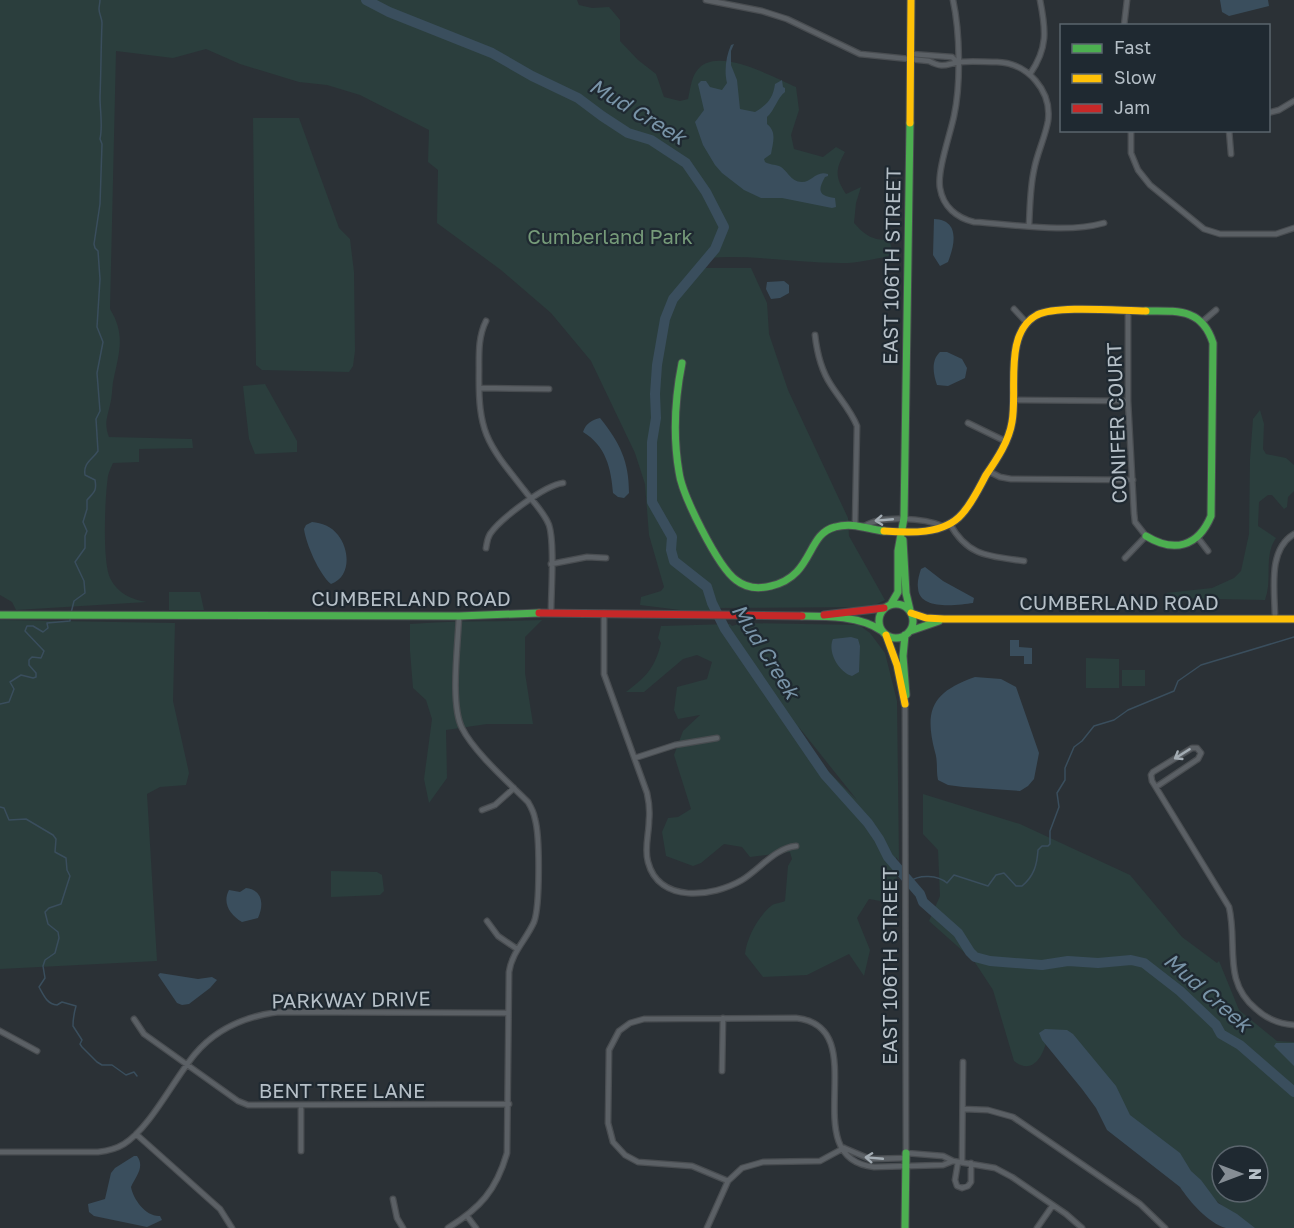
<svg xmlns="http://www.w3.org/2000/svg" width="1294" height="1228" viewBox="0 0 1294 1228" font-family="'Golos Text',sans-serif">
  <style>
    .green { fill: #2b3e3d; fill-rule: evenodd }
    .water { fill: #3a4e5d }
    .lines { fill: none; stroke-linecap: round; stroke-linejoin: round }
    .stream { stroke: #3a4e5d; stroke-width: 1.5 }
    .river { stroke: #3a4e5d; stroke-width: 10 }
    .street-casing { stroke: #494d51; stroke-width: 7 }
    .fast-casing { stroke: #494d51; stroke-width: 9 }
    .slow-casing { stroke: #494d51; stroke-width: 9 }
    .jam-casing { stroke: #494d51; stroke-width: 9 }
    .street { stroke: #5b6065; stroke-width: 4.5 }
    .fast { stroke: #4caf50; stroke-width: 7 }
    .slow { stroke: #ffc107; stroke-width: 7 }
    .jam { stroke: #c62828; stroke-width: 7 }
    .oneway { stroke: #a3acb3 }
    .labels { text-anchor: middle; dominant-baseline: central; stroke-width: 4.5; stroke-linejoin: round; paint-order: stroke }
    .park-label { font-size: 20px; fill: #769b79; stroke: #1f2931 }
    .street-label { font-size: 20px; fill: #b5bfc7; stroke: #1f2931 }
    .water-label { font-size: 21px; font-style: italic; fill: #7994a8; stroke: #1f2931 }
  </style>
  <rect width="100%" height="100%" fill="#2b3136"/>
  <path class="green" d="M0,0H577L579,5L592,8L609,7L620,20V41L638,60L656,74L664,97L680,101L688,99C690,91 691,79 696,72C714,43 774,78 796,87L799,110L791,135L794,149L823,157L836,147L845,152C835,170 835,177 846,194L861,187L856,203L854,223C866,236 872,240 889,240L894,255C879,258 863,262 848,263C801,264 754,254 708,258L703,268H751L767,303L769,334L788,390L848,518L849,536L885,600L871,607L714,608V611L680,610L640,605L641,597L661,591L664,587L649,535L645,484L635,453L591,361L551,313L501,270L437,223L438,170L428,162L429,130L360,95L327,85L299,82L240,64L206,49L173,58L116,51L110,309C126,335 119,353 113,382C112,389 112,398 110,405C107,418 104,424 109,437L192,439L193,448L139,449V462L113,463C111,467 109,472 108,476C105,496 102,560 110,578C117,593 132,600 147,602L16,610L12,602L0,595Z
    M253,118H299L339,228L350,239L354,272L355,351L353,366L349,372L262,370L256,365Z
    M265,384L297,441V452L255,454L249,439L243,386Z
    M1260,410L1264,424L1263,449L1266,454L1286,458L1294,465V491L1288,497L1287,507L1284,509L1272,495H1268L1259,502L1258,526L1276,538C1263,557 1273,579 1265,600L1172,598L1166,593L1212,588L1234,578L1241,571L1249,534L1250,459L1253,419Z
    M169,592H200L204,610H169Z
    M0,620L175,623L173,701L189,773L186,785L160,787L147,794L157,961L0,969Z
    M542,620L525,637V673L533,724H487L446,730L447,778L429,803L424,779L432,719L426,700L413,688L410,651V624C454,620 498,622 542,620Z
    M742,623L859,625L870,633L885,653L897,701L899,861L896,857C896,874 901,891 886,902L869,899L857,918L870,950L864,976L849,954L807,975L763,977L745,954C747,937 758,917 771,906C774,903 781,903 785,901L788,866L792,859L790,852L750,857L742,847L724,844L701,863L693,866L666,856L662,832L668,818L678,817L691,809L674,755L683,731L700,715L678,719L674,710L677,687L707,679L712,662L697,655L683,659L644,692H626C646,677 655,668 661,643L658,638L661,626L730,624L732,626ZM798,726L857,800L823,766Z
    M1086,658L1119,659V688H1086Z
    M1122,670H1145V686H1122Z
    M923,794L1020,824L1130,875L1182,937L1217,963L1219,961L1239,1010L1277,1041L1294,1042V1228H1249L1111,1113L1047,1038C1044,1055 1033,1076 1014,1061L993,990L974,961L929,921L940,896L938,850L923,834ZM1222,1156H1258V1192H1222Z
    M331,871L377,872L382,875L384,891L380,895L331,897Z"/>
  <path class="water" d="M1220,0H1268L1269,6L1229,16L1222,12Z
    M734,44L731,51V65L737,80L740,109L755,112C768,104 773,98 775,84L782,80L783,87L785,88V92C777,98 775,110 767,117V124C777,132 773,142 771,154L764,159L765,162C770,165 774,164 779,166C788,170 790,182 802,182C812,182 816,170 828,174V176L825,177C817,191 819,196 835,198L836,207L832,208L782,198H761L744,190L722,173L715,165L703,145L695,122L704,110L698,84L701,81H706L710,87L722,90L727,83C724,71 726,56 731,45Z
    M934,219C960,220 955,244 948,262L940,266L933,255Z
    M784,281L789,285V293L780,298L771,299L766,289L767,282Z
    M940,352H947L962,359L967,368L965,378L948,386L937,385C933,374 931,360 940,352Z
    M600,418C620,443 629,461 629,493L624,498L618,497L613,493C611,468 606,446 583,432C586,423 592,420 600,418Z
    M312,522C322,523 331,526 338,535C350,550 351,577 331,584C319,574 306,544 304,529L306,525Z
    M925,567L943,581L974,598L973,603C958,605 919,611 918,588C917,582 919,575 921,569Z
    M851,637L858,639L860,646L859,672L852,676C839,672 827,652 833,639Z
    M1010,640H1019V647L1032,648V664H1024V656H1010Z
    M975,677L1001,679L1016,687L1039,753L1034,779L1028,786L1020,791L963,787L948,785L938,780C936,771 938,761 935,752C924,710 932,692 975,677Z
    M246,888C263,890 264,905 258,918L242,922C230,915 222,903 229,890L240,892Z
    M160,973L198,979L212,977L217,980L210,988L189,1004L182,1005L177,1003L158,975Z
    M1045,1029L1067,1030L1073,1034L1116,1086L1130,1115L1180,1153L1191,1171L1201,1180L1218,1203L1237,1214L1255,1228C1246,1228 1234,1228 1226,1228C1208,1223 1190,1202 1180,1187L1107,1130L1096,1108L1082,1089L1042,1040L1039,1033Z
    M1276,1043H1294V1066L1274,1046Z
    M134,1156H137C145,1167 136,1176 131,1187C133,1199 146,1217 160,1216L162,1220L147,1227L94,1216L89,1212L88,1204L105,1199L111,1173L115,1168Z"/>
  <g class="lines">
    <path class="stream" d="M71,613L74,601L85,593L84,581L75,562L85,548V536L87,531L83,522L87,509V500C94,492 97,491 95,480L85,475C83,463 92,460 98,451L96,419L100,411L97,373L103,342L97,327L100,279L98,251L95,248L94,244L100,204L102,144L100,139C103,126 100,111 100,97C101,72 101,47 102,23C102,18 99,14 99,9C99,6 100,3 100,0
      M0,704L9,702L14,689L10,682L21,675L33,678L36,677V673L29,665V660L32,657L41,658L44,651L25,631L27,626H33L43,632L48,628L47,623L70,621V618
      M0,807L4,808L9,820L26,819L53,835L56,839L55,852L66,858L67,870L70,876L61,904L49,908L45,912L48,924L58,932L59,938L55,953L45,960L43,966L45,978L39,987C44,996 47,1004 57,1005L62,1002L76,1006C74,1013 73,1019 73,1026L82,1040L80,1044L82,1047L97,1062L102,1065H112L126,1075L134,1072L137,1076
      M909,882C919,874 938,875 947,883L954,875L988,886L996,875L1004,873L1016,886H1022C1034,876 1037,865 1038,850L1042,846H1048L1050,844V831L1059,807L1057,793L1065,780V768L1074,747L1082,741L1094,726L1114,720L1128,710L1174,691L1178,681L1201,665L1294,637"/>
    <path class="river" d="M366,0L389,12L492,53L532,76L578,98L602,116L628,133L651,140L686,163L706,192L724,227L715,249L673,299L665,319L657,365L655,394L656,418L652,442V502L672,537L671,550L674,561L707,587L712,603L725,629L825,775L868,823L879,839L888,857L920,894L923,902L958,933L970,952L975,957L990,961L1042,965L1068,961L1098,963L1131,960L1144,963L1180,991L1216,1025L1221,1034L1240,1045L1294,1092"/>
    <defs>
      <path id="street" d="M706,0L762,11L787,19L860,54L929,61C944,69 946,64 960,62C972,61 985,62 997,62C1028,63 1052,91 1048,121C1045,138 1037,153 1034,170C1030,188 1030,207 1029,225
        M953,0C960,32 961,84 954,116C950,135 937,171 940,188C943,207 957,218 974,222C1014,224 1065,234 1104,223
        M1124,26L1127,0
        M911,54L952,57L957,62
        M1030,74C1048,48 1046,30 1040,0
        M1268,113L1279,110L1294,101
        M1131,130V153L1138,170L1150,185L1204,229L1220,234H1276L1294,228
        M1229,130L1231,154
        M1014,309L1026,322
        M486,321C478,337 479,354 479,371C478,434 487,443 525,491C533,502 544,512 549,525C555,543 551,592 551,613
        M1202,322L1216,310
        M815,335C817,353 821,370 831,385C840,399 851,411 857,426L855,526
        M479,388L549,389
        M1014,400L1128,401
        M968,423L1005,441
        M988,471L1000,477L1011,479L1133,480
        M950,524C968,557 990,556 1024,561
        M865,526C881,515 925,518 942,526
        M1198,538L1208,551
        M486,548C487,543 487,539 490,534C500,519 545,485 563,483
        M1125,558L1146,536L1135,522L1134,513L1128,401V310
        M551,564L587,557L606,558
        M604,613V674L647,793C649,802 650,811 649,820C649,834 644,849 648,862C659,904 713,897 742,880C760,869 775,848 796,846
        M1275,619C1275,591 1267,550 1294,534
        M905,704L906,1153L943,1156L953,1161L995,1168L1012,1177L1066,1214L1082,1228
        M635,758L675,745L717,738
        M1156,787L1198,759L1201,753L1197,748H1192L1153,772L1151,775L1152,781L1229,907C1238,944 1222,981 1256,1009C1267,1019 1278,1024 1294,1025
        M482,810L495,805L514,788
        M487,921L498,936L517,949
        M134,1019L144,1034L238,1101L248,1105L509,1104
        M0,1031L37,1051
        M722,1071L723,1018
        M301,1105V1151
        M963,1109L988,1110L1013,1117L1140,1204L1165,1228
        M136,1134L220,1209L232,1228
        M844,1148L870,1159L906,1158
        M0,1152H98C107,1151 116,1149 124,1144C150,1128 174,1079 195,1054C216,1029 247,1016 279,1012L508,1013
        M958,1162L955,1180L957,1186L962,1188L968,1186L971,1182V1163
        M962,1162L963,1062
        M728,1181L692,1166L638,1162L625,1155L613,1142L608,1123L609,1050L619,1031L630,1023L644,1019L796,1018C877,1027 792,1158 874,1167L943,1165L953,1161
        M393,1199L397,1218L403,1228
        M467,1216L476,1228
        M448,1228C480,1208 496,1191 507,1153L509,972C512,952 526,940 534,922C540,906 540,837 535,819C534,813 531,807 528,802C508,782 474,752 462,728C450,704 458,645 459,616
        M707,1228L728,1181L742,1168L763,1162L820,1161L844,1148
        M1037,1228L1053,1205"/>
      <path id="fast" d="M1146,311C1177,311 1202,308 1213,343L1211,516C1198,547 1174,553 1146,536
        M682,363C675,398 673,437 679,472C682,495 718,567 736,580C746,588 759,589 771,586C814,576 806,534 835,527C853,522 867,529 884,531
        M903,540L906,593L910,610
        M879 621a17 17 0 1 1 34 0a17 17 0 1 1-34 0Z
        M891,604L898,592V551L904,518L910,123
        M0,615L459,616L539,613
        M802,616C827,616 861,616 882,631
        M910,631L939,621
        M905,635L903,656L906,695
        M905,1228L906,1153"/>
      <path id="slow" d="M910,123L911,0
        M884,531C909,533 944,535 962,514C972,503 979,488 986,475C997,459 1009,441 1012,422C1018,391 1003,333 1037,315C1057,305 1121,311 1146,311
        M911,613L926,618L944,619H1294
        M886,635L897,665L905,704"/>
      <path id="jam" d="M539,613L802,616
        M824,615L884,608"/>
    </defs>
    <use href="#street" class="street-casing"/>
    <use href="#fast" class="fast-casing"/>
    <use href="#slow" class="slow-casing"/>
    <use href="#jam" class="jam-casing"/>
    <use href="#street" class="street"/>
    <use href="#fast" class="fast"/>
    <use href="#slow" class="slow"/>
    <use href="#jam" class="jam"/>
  </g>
  <defs><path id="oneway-shaft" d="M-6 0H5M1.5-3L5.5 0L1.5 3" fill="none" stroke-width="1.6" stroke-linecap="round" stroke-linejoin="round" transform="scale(1.5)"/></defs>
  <g class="oneway">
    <use href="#oneway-shaft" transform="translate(884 520) rotate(175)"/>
    <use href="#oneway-shaft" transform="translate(1182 754) rotate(148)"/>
    <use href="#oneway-shaft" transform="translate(874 1158) rotate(-175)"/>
  </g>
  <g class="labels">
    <g class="park-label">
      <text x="610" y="236">Cumberland Park</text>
    </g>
    <g class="street-label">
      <text transform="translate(891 266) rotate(-89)">EAST 106TH STREET</text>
      <text transform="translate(1116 423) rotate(-92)">CONIFER COURT</text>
      <text x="411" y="598">CUMBERLAND ROAD</text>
      <text x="1119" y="602">CUMBERLAND ROAD</text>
      <text transform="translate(889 966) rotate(-90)">EAST 106TH STREET</text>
      <text transform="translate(351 999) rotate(-1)">PARKWAY DRIVE</text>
      <text x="342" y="1090">BENT TREE LANE</text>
    </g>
    <g class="water-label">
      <text transform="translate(638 111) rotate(31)">Mud Creek</text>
      <text transform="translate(766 651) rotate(58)">Mud Creek</text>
      <text transform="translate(1208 992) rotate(41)">Mud Creek</text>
    </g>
  </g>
  <rect x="1060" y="24" width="210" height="108" fill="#1f2931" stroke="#5b656d" stroke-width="1.5"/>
  <rect x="1072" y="44" width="30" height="9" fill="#4caf50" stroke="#5b656d" stroke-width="1.5"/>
  <text x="1114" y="54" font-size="18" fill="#b5bfc7">Fast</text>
  <rect x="1072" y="74" width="30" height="9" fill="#ffc107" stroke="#5b656d" stroke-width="1.5"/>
  <text x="1114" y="84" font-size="18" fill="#b5bfc7">Slow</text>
  <rect x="1072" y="104" width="30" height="9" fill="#c62828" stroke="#5b656d" stroke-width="1.5"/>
  <text x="1114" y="114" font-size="18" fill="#b5bfc7">Jam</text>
  <g transform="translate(1240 1174) rotate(90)"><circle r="28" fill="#1f2931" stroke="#5b656d" stroke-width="1.5"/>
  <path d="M0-4.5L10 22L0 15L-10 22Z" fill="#858d94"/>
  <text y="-9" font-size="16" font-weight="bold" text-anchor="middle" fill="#b5bfc7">N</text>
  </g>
</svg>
